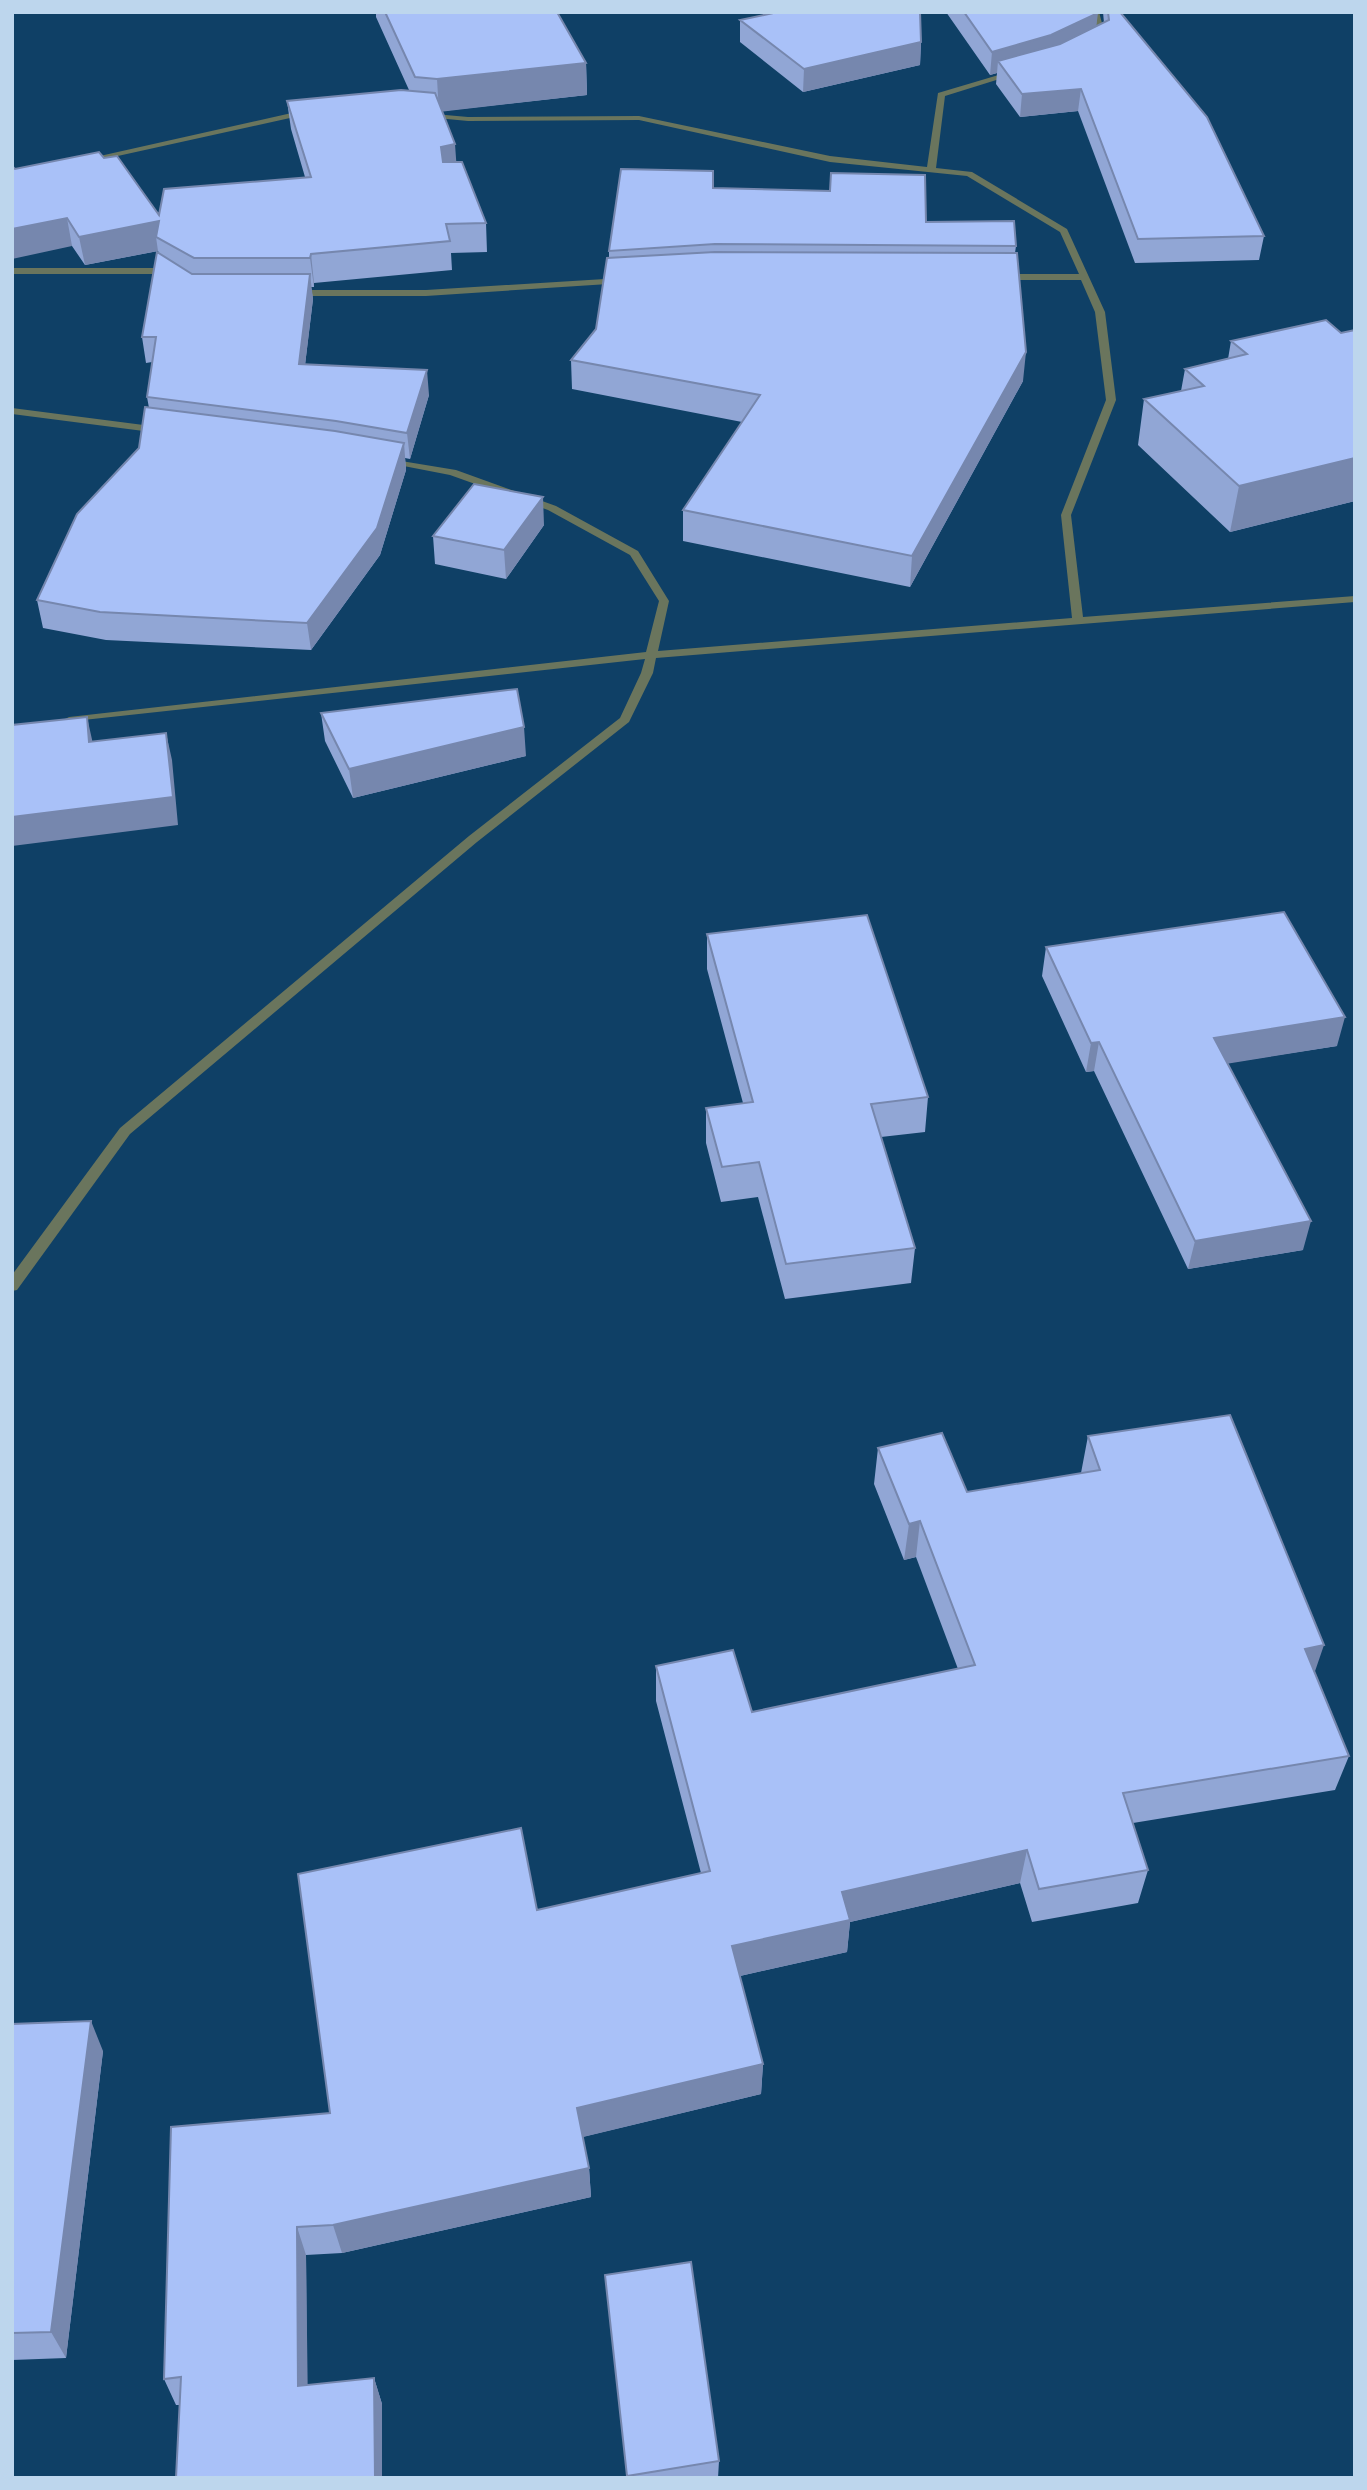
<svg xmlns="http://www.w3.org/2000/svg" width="1367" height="2490" viewBox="0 0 1367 2490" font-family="Manrope,sans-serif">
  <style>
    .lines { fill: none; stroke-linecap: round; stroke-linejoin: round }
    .street { fill: #6a755d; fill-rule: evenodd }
    .wall { fill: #91a6d5 }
    .shaded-wall { fill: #7687ae }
    .building { fill: #a9c1f8; stroke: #7687ae; stroke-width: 2 }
  </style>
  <rect width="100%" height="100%" fill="#0f4066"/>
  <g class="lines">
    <path class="street" d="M1091,12H1099L1106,38L1102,42L1095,40L1098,37Z
      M1012,71L1019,73L945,96L936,168L972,172L1067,229L1105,312L1116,400L1071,515L1083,617L1355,596V602L656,658L653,673L629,722L477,842L130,1134L17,1290L12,1291V1275L120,1128L469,836L620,718L641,673L645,659L65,722L63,720L69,717L646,652L659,601L630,555L548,510L450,475L383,462V458L456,470L556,506L638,551L669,601L658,651L1072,618L1061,515L1106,400L1095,312L1081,280H1002L997,277L1002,274H1079L1060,232L967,176L830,162L639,120L468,121L426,117L422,115L423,113L468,117L639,116L830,156L927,167L938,93Z
      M305,110L309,112L308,114L86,163L82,160Z
      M12,268H164L173,274L169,277L162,274H12Z
      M621,278L624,279V283L426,296H295L290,293L295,290H426Z
      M12,408L159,427L164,430L159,433L12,414Z"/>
  </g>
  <path class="wall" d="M376,12H557L586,63L587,95L442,111L456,162L486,223L487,252L451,253L452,270L314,283V287H311L313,299L305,365L429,395L410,459L405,458L406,470L380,555L311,650L106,640L43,628L37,600L139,448L149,408L147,397L152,362L146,363L142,337L159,253L158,251L85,265L72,246L15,169L104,158L159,215L305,177L291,129L287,101L409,90L376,17Z
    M946,12H1097L1096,26L1104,23L1103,12H1120L1264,236L1259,260L1135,263L1078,111L1020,117L996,84L997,73L990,75Z
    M740,20L921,42L920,65L803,92L740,42Z
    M713,188L926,222L1016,246L1015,253L1023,381L910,587L683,541V510L742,422L572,389L571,360L596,329L609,258V251Z
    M1355,330V501L1230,532L1138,445L1144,399L1181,391L1185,369L1228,359L1231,341L1341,333Z
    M544,525L506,579L435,564L433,536Z
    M321,713L526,756L353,798L325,741Z
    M707,934L928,1097L925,1132L881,1137L915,1248L911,1283L785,1299L758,1197L721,1202L706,1143V1108L743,1103L707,969Z
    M1046,947L1337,1046L1227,1063L1303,1250L1188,1269L1094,1071L1086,1072L1042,976Z
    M1088,1436L1314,1672L1349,1756L1335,1790L1133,1823L1148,1870L1138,1903L1032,1922L1020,1883L850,1922L847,1952L740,1976L763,2064L761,2094L582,2137L589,2168L591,2197L342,2253L306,2255L307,2385L374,2378L382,2404L176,2405L164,2379L330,2113L537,1910L701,1873L656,1701V1666L752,1712L958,1669L916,1557L904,1560L874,1484L878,1448L967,1492L1081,1473Z
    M12,2024L103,2051L66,2358L12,2360Z
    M605,2275L719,2461L718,2478H627Z"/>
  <path class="shaded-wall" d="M1098,13L1095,36L998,61L997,73L990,75L992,52Z
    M921,42L920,65L803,92L804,69Z
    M586,63L587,95L439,112L437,79Z
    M1081,89L1078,111L1020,117L1022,94Z
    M455,144L457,172L443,175L441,147Z
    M67,218L72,246L12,259V229Z
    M159,221L156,237L158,251L85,265L79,237Z
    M311,254L314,283V287L310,258Z
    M310,274L313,299L302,390L299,364Z
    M1026,352L1023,381L910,587L912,556Z
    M427,370L429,395L410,459L407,433Z
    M404,443L406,470L380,555L311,650L307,623Z
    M1355,458V501L1230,532L1239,486Z
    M543,497L544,525L506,579L504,550Z
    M87,717L93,744L89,742Z
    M524,727L526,756L353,798L349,769Z
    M166,733L172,760L178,825L12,846V817Z
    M1345,1017L1337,1046L1207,1067L1214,1038Z
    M1099,1042L1094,1071L1086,1072L1091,1043Z
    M1311,1221L1303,1250L1188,1269L1195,1241Z
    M920,1521L916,1557L904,1560L909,1524Z
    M1324,1645L1312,1680L1305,1649Z
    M1027,1850L1020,1883L850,1922L847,1952L731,1978L732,1946L842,1892Z
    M91,2021L103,2051L66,2358L51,2332Z
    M763,2064L761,2094L579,2138L577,2108Z
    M589,2168L591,2197L342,2253L333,2225Z
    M297,2227L306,2255L308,2411L298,2386Z
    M374,2378L382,2404V2478H375Z"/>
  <path class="building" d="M385,12H557L586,63L437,79L415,77Z
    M778,12H920L921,42L804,69L740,20Z
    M964,12H1097L1098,13L1051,35L992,52Z
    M1108,12H1120L1207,117L1264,236L1138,239L1081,89L1022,94L998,61L1060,44L1109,20Z
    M401,90L435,93L455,144L441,147L443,162H462L486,223L446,224L450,241L311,254L310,258H194L156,237L159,221L79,237L67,218L12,229V166L15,169L99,152L104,158L117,156L159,215L164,189L311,177L287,101Z
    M621,169L713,171V188L830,191L831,173L925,175L926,222L1014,221L1016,246L715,244L609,251Z
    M157,252L192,274H310L299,364L427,370L407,433L336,421L147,397L156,337H142Z
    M715,252L1017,253L1026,352L912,556L683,510L760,395L571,360L596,329L607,258Z
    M1326,320L1341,333L1355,330V458L1239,486L1144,399L1204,386L1185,369L1247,354L1231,341Z
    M145,407L335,431L404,443L377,528L307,623L100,612L37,600L77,514L139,448Z
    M474,484L543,497L504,550L433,536Z
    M517,689L524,727L349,769L321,713Z
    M87,717L89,742L166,733L173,797L12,817V725Z
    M1284,912L1345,1017L1214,1038L1311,1221L1195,1241L1099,1042L1091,1043L1046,947Z
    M867,915L928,1097L871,1104L915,1248L786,1264L759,1162L722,1167L706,1108L753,1102L707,934Z
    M1230,1415L1324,1645L1305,1649L1349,1756L1123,1793L1148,1870L1039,1889L1027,1850L842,1892L850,1920L732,1946L763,2064L577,2108L589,2168L333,2225L297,2227L298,2386L374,2378L375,2478H176L181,2377L164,2379L171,2127L330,2113L298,1874L521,1828L537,1910L710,1871L656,1666L733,1650L752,1712L975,1665L920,1521L909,1524L878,1448L942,1433L967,1492L1100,1470L1088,1436Z
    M91,2021L51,2332L12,2333V2024Z
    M691,2262L719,2461L627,2476L605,2275Z"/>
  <rect width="1367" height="2490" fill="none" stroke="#bdd6ed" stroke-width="28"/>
</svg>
